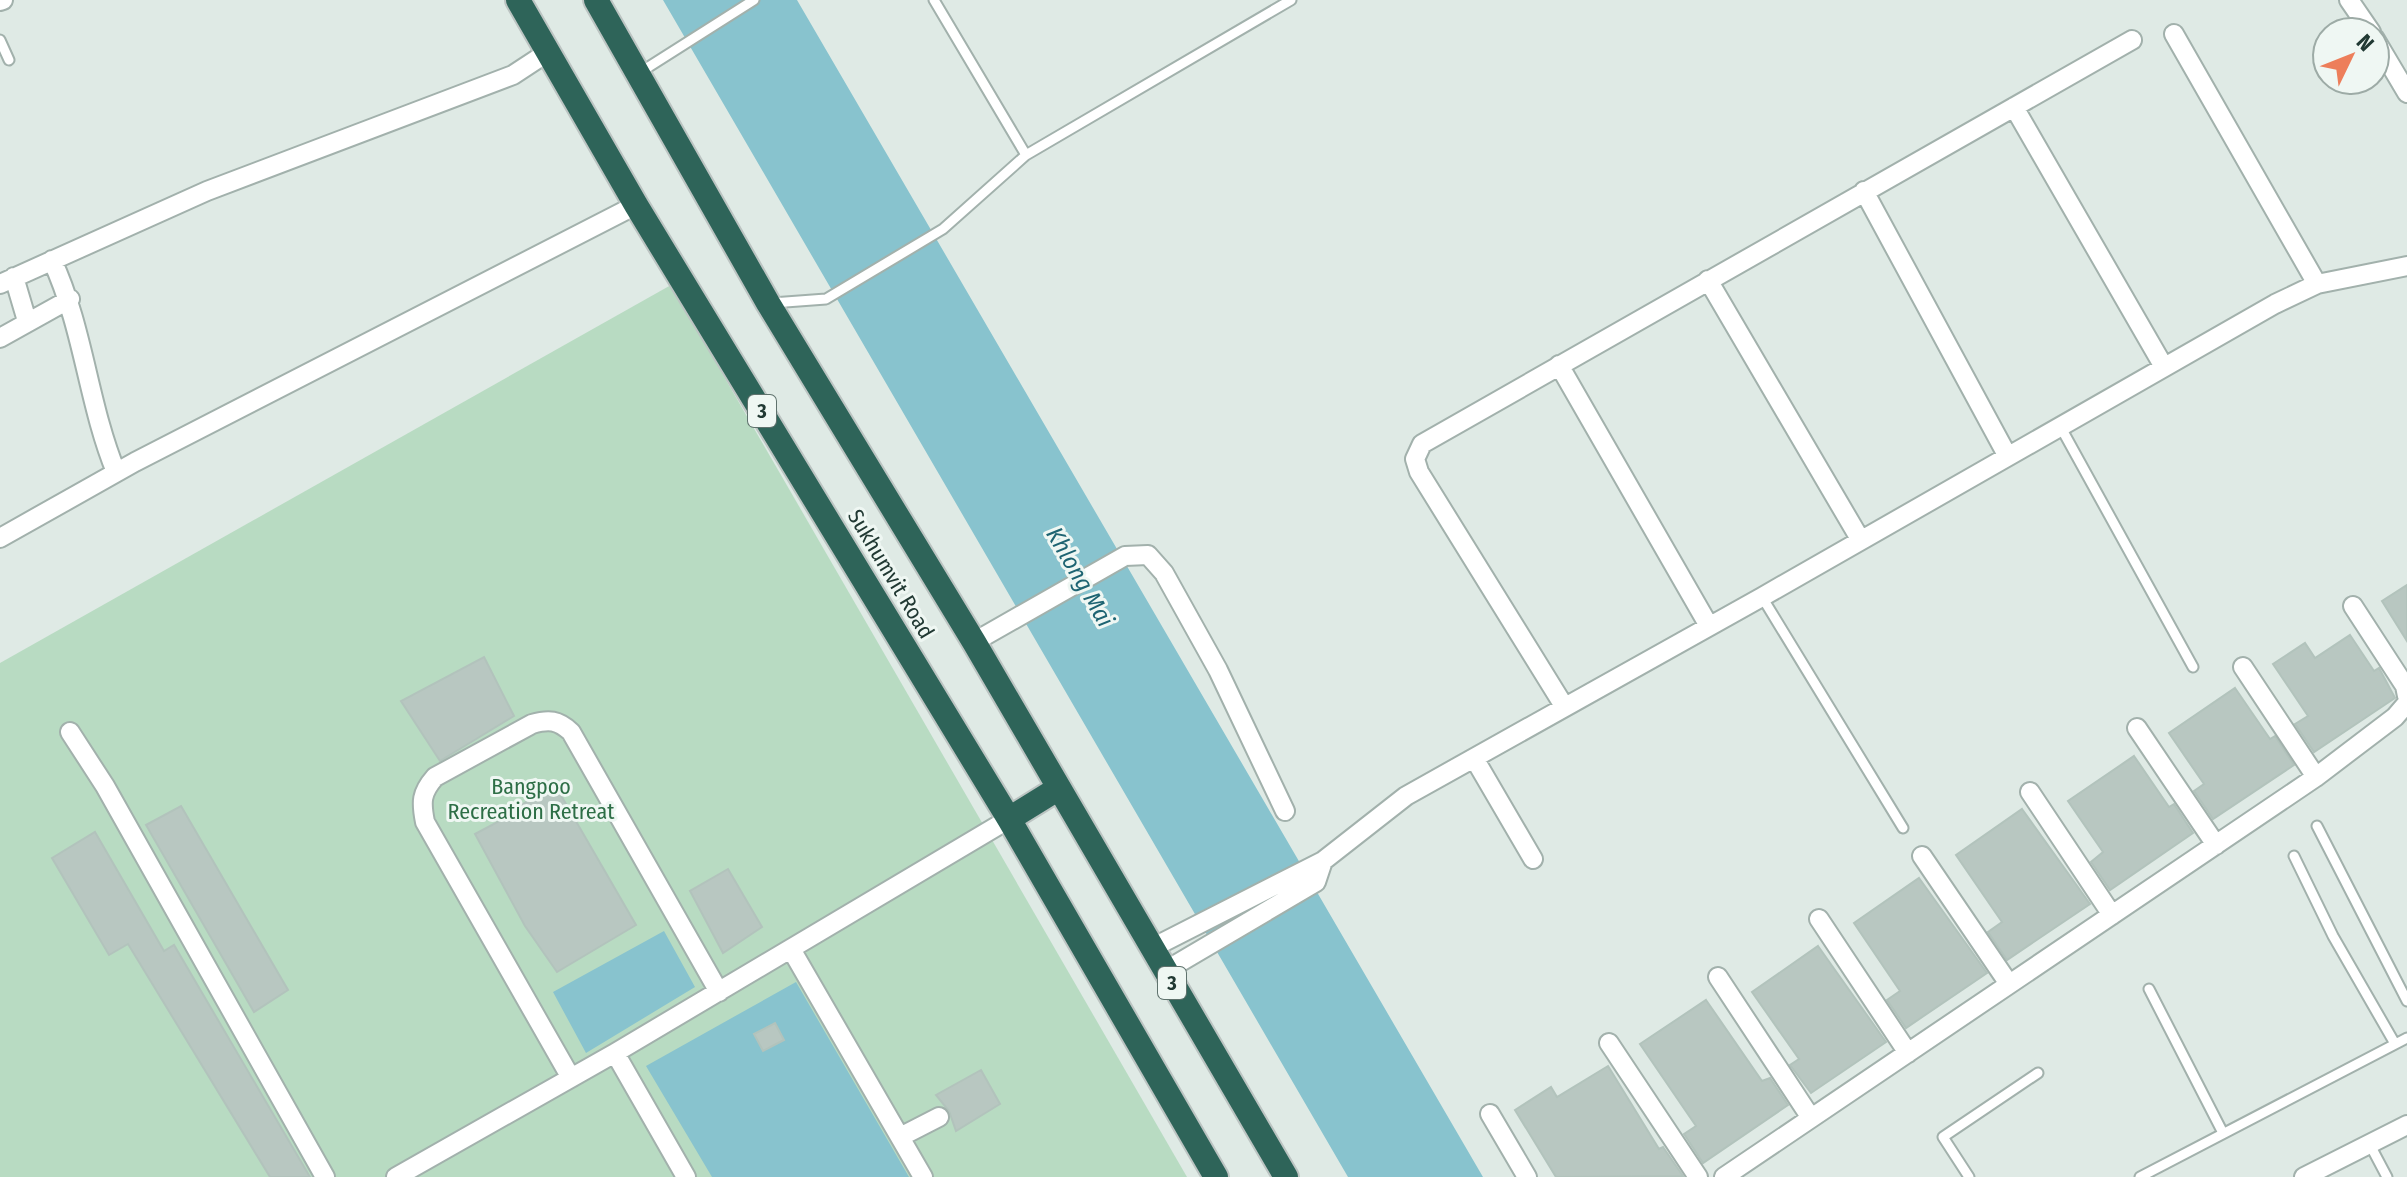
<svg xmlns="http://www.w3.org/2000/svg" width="2407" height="1177" viewBox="0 0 2407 1177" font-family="'Fira Sans Condensed',sans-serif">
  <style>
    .green { fill: #b8dbc2 }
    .water { fill: #88c3ce }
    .building { fill: #b8c7c1; stroke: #b2c3bc; stroke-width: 2 }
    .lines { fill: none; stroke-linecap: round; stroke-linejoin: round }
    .lane-casing { stroke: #a2b1ac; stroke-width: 13 }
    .street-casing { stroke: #a2b1ac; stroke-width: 22 }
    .highway-casing { stroke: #bcc4c2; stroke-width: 28 }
    .lane { stroke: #fff; stroke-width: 9 }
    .street { stroke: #fff; stroke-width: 18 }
    .highway { stroke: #2e6459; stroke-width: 24 }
    .labels { text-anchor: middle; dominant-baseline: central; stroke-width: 6; stroke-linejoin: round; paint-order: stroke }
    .shield { fill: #eff7f3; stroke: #5f726d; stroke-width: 2 }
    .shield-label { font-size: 20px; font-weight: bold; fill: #213933 }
    .street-label { font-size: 22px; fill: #213933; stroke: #eff7f3 }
    .park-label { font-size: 22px; fill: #2d6e46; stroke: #eff7f3 }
    .water-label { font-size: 24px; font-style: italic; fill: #1e6472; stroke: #eff7f3 }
  </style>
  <rect width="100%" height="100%" fill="#dfeae5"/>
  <path class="green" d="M671,285L1187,1177H0V663Z"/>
  <path class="water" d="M663,0H797L1483,1177H1348Z
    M664,931L695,987L586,1053L553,992Z
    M796,982L909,1177H712L646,1066Z"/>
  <path class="building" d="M2407,585V641L2382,601Z
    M2350,635L2374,671L2379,668L2395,698L2314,752L2295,724L2308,716L2273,664L2305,643L2315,658Z
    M484,657L514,716L440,761L401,701Z
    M2235,688L2270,739L2275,736L2294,765L2213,819L2194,791L2204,784L2169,733Z
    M2134,756L2169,807L2174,804L2193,833L2110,890L2091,862L2103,852L2068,801Z
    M555,785L636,925L557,972L525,926L475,834L518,811L516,808Z
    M181,806L288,990L254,1012L146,825Z
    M2022,809L2090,904L2007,960L1988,932L2002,922L1956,855Z
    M95,832L164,951L174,945L310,1177H270L128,944L109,955L52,858Z
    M728,869L762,927L723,953L690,891Z
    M1919,878L1987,973L1906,1028L1887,1000L1900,991L1854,923Z
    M1818,946L1886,1042L1811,1093L1790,1065L1799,1059L1752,992Z
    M1706,1000L1762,1081L1770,1078L1788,1105L1703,1163L1684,1134L1696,1126L1640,1044Z
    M775,1023L784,1040L763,1051L754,1034Z
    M1608,1066L1659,1149L1663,1147L1683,1176L1556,1177L1515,1110L1551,1087L1557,1097Z
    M981,1070L1000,1104L956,1131L949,1111L936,1095Z"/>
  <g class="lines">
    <defs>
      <path id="lane" d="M934,0L1026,155
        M0,40L9,60
        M639,73L754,0
        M772,303L826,299L943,229L1026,155L1291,0
        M2060,426L2193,667
        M1762,597L1903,828
        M2317,826L2407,1001
        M2294,856L2333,936L2394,1042
        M2149,989L2223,1133
        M2369,1143L2387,1177
        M1969,1177L1943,1137L2038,1073
        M2140,1177L2407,1038"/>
      <path id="street" d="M2349,0L2371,32
        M0,1L3,0
        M2174,34L2317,284
        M2375,39L2407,93
        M2014,107L2164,367
        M1864,191L2007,455
        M52,260C84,329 88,404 116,472
        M14,277L27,321
        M1708,280L1860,539
        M0,284L207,191L513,75L548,52
        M0,338L70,299
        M1559,365L1709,626
        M0,538L135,462L636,205
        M2353,606L2405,686L2407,696
        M974,642L1125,556L1148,555L1164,573L1218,670L1285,811
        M2243,667L2316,777
        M1564,706L1419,472L1415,459L1422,444L2132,40
        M2137,728L2216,845
        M70,732L105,786L325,1177
        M1474,758L1533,859
        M2030,792L2112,915
        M1922,856L2009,984
        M1819,919L1908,1053
        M1152,948L1323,861L1406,796L1762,597L2275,304L2317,284L2407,266
        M791,949L923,1177
        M1165,971L1316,882L1323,861
        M1718,977L1811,1118
        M1609,1043L1698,1177
        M615,1053L686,1177
        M571,1078L425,822C421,802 421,793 435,777L532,724C549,719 558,720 571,732L719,992
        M1490,1114L1527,1177
        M900,1137L939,1117
        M396,1177L615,1053L1009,819
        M1724,1177L2316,777L2395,717L2407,703
        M2304,1177L2407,1125"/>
      <path id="highway" d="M518,0L636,205L1009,819L1216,1177
        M596,0L768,303L974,642L1286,1177
        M1009,819L1059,788"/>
    </defs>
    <use href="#lane" class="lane-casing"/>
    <use href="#street" class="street-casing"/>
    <use href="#highway" class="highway-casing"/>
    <use href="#lane" class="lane"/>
    <use href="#street" class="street"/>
    <use href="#highway" class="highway"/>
  </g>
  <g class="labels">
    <g class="shield">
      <rect x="748" y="395" width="28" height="32" rx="6"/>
      <rect x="1158" y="967" width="28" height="32" rx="6"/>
    </g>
    <g class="shield-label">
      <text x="762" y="411">3</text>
      <text x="1172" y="983">3</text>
    </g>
    <g class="street-label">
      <text transform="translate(891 574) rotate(59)">Sukhumvit Road</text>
    </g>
    <g class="park-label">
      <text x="531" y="786">Bangpoo<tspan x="531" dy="25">Recreation Retreat</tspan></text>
    </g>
    <g class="water-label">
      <text transform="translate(1080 577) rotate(60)">Khlong Mai</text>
    </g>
  </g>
  <g transform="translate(2351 56) rotate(47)"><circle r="38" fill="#eff7f3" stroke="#9daba6" stroke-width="2"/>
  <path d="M0-6L14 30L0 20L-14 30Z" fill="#ed7e5a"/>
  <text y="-12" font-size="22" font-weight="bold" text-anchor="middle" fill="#213933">N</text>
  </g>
</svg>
